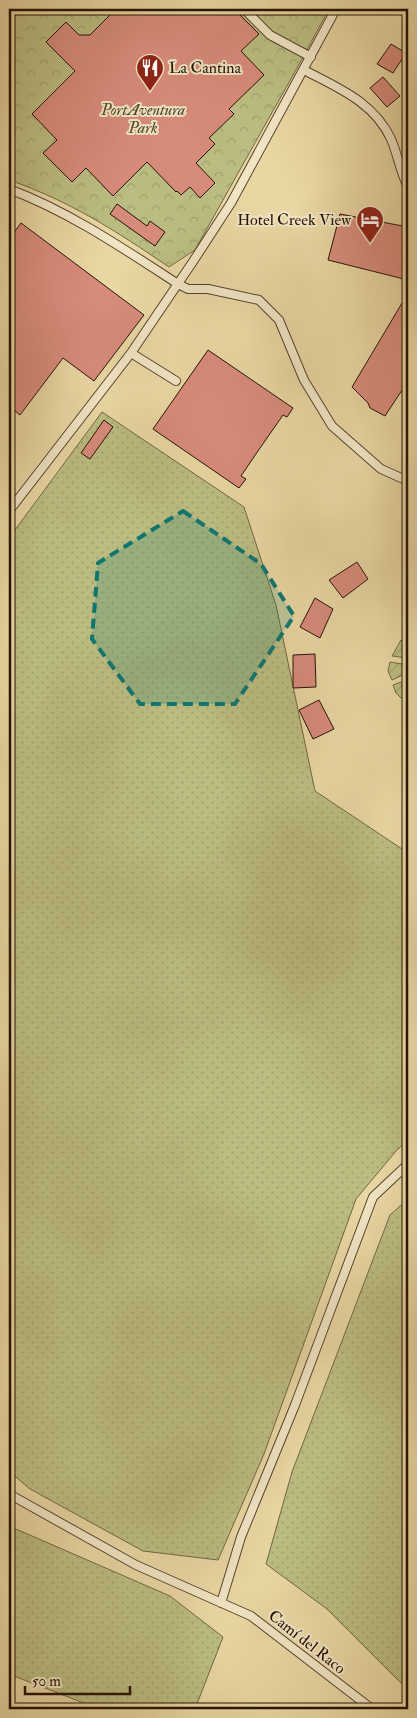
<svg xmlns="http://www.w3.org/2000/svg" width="417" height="1718" viewBox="0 0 417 1718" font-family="'IM FELL Double Pica',serif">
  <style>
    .grass { fill: url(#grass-dots); stroke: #706842 }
    .park { fill: url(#park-crowns); stroke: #706842 }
    .garden { fill: url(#garden-furrows); stroke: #706842 }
    .building { fill: #d78b7a; stroke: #261304 }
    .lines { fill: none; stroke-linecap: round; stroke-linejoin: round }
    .service-casing { stroke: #56442c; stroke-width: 10 }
    .service { stroke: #f0e4c3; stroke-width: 8 }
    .marked { fill: #0f766e; fill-opacity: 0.2; stroke: #0f766e; stroke-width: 4; stroke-dasharray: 10 6; stroke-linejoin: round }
    .labels { text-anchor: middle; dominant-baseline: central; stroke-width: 4; stroke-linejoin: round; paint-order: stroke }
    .poi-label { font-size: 16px; fill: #261304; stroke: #f0e4c3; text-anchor: start }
    .park-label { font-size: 16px; font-style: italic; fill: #53462a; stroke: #f0e4c3 }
    .street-label { font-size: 16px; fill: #261304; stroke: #f0e4c3 }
  </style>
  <defs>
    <pattern id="grass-dots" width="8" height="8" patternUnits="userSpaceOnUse" patternTransform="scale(1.25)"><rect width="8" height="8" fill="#bbbc81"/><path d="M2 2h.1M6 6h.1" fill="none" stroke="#a1a16e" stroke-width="1.8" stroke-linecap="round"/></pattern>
    <pattern id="park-crowns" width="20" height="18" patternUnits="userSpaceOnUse" patternTransform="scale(1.25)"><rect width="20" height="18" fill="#bbbc81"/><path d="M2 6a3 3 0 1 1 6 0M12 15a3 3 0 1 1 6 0" fill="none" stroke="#a1a16e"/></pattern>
    <pattern id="garden-furrows" width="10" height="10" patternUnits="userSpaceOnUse" patternTransform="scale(1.25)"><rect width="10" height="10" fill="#bbbc81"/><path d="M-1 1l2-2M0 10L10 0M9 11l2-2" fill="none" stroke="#a1a16e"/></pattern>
  </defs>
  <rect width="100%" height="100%" fill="#e8d6a3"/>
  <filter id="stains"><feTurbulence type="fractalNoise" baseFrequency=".004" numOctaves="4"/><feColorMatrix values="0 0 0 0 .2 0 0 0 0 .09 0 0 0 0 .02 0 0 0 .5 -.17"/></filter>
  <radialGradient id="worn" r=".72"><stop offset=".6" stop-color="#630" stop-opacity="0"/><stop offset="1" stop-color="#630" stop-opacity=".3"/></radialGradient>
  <path class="grass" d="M102,412L244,507L276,605L315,791L408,853V1140L396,1151L356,1199L264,1454L218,1560L143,1551L30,1489L9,1471V538Z
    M408,1199V1690L327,1609L266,1564L292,1472L390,1215Z
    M9,1526L170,1596L223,1637L195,1709H99L9,1674Z"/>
  <path class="park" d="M9,9H329L297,68L195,250L169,267C116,231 70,201 9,180Z"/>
  <path class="garden" d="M401,640L408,648L407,658L392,656Z
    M390,662L402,664L405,674L392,680L388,671Z
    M407,680L408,693L402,699L396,693L393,685Z"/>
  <path class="building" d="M116,9H200L206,14L212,9H234L259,34L241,51L264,75L229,109L234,114L209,138L215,144L196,163L215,183L200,198L190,187L181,195L177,191L176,192L147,162L113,196L86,168L72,182L43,153L57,140L32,114L75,71L46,42L66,22L79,35H90Z
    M391,44L406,53L393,73L377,64Z
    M383,77L400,96L387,107L370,88Z
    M117,204L147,226L150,221L165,232L155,246L110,214Z
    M340,214L408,227V280L328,260Z
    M21,223L144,315L94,381L63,358L20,415L9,406V239Z
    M408,293V381L385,416L370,408L368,403L352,387Z
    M208,350L293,408L287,417L283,415L258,451L241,476L246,479L239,488L153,429Z
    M104,420L113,427L90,459L81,453Z
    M357,562L368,579L343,598L329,580Z
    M315,598L333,609L320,638L300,627Z
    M315,654L316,687L293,688V655Z
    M319,700L334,729L313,739L299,710Z"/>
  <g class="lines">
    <defs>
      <path id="service" d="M244,9L270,35L311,57
        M304,70C338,88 374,102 391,139C398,155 400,172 408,187
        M9,189C70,212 124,249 178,284L188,289H208L259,300L279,320L304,380L332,426L381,469L408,481
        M131,353L176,381
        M9,511L131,353L194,260L231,203L336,9
        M9,1494L136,1565L251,1616L372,1709
        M221,1603L241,1537L295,1405L373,1197L408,1164"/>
    </defs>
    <use href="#service" class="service-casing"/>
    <use href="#service" class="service"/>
  </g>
  <path class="marked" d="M183,511L261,564L294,616L235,704H140L92,639L98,563Z"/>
  <defs>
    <symbol id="restaurant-pin" viewBox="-11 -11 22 30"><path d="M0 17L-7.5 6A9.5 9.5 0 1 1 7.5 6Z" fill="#8f2418" stroke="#f0e4c3"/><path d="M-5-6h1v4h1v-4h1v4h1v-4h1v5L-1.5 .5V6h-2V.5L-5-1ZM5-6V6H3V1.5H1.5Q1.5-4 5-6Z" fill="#fff"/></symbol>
    <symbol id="hotel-pin" viewBox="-11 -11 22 30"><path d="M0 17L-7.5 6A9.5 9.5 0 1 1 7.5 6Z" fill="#8f2418" stroke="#f0e4c3"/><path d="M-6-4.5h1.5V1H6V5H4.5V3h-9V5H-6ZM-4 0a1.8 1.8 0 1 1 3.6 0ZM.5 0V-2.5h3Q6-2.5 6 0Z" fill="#fff"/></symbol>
  </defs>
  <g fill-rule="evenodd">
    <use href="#restaurant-pin" x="134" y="52" width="32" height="43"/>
    <use href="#hotel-pin" x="354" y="204" width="32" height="43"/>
  </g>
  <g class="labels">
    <g class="poi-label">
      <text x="169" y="68">La Cantina</text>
      <text x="351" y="220" text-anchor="end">Hotel Creek View</text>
    </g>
    <g class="park-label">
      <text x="143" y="110">PortAventura<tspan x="143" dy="18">Park</tspan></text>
    </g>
    <g class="street-label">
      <text transform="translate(307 1642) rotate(38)">Camí del Raco</text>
    </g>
  </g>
  <rect width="417" height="1718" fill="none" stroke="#e8d6a3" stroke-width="30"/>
  <rect x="10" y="10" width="397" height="1698" fill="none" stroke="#261304" stroke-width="2.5"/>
  <rect x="15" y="15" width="387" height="1688" fill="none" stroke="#261304"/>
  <path d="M25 1686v8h105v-8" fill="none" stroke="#261304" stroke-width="2.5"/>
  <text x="32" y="1686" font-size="15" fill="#261304" stroke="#f0e4c3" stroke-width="4" paint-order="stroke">50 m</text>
  <rect width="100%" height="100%" filter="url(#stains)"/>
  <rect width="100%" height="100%" fill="url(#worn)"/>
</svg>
